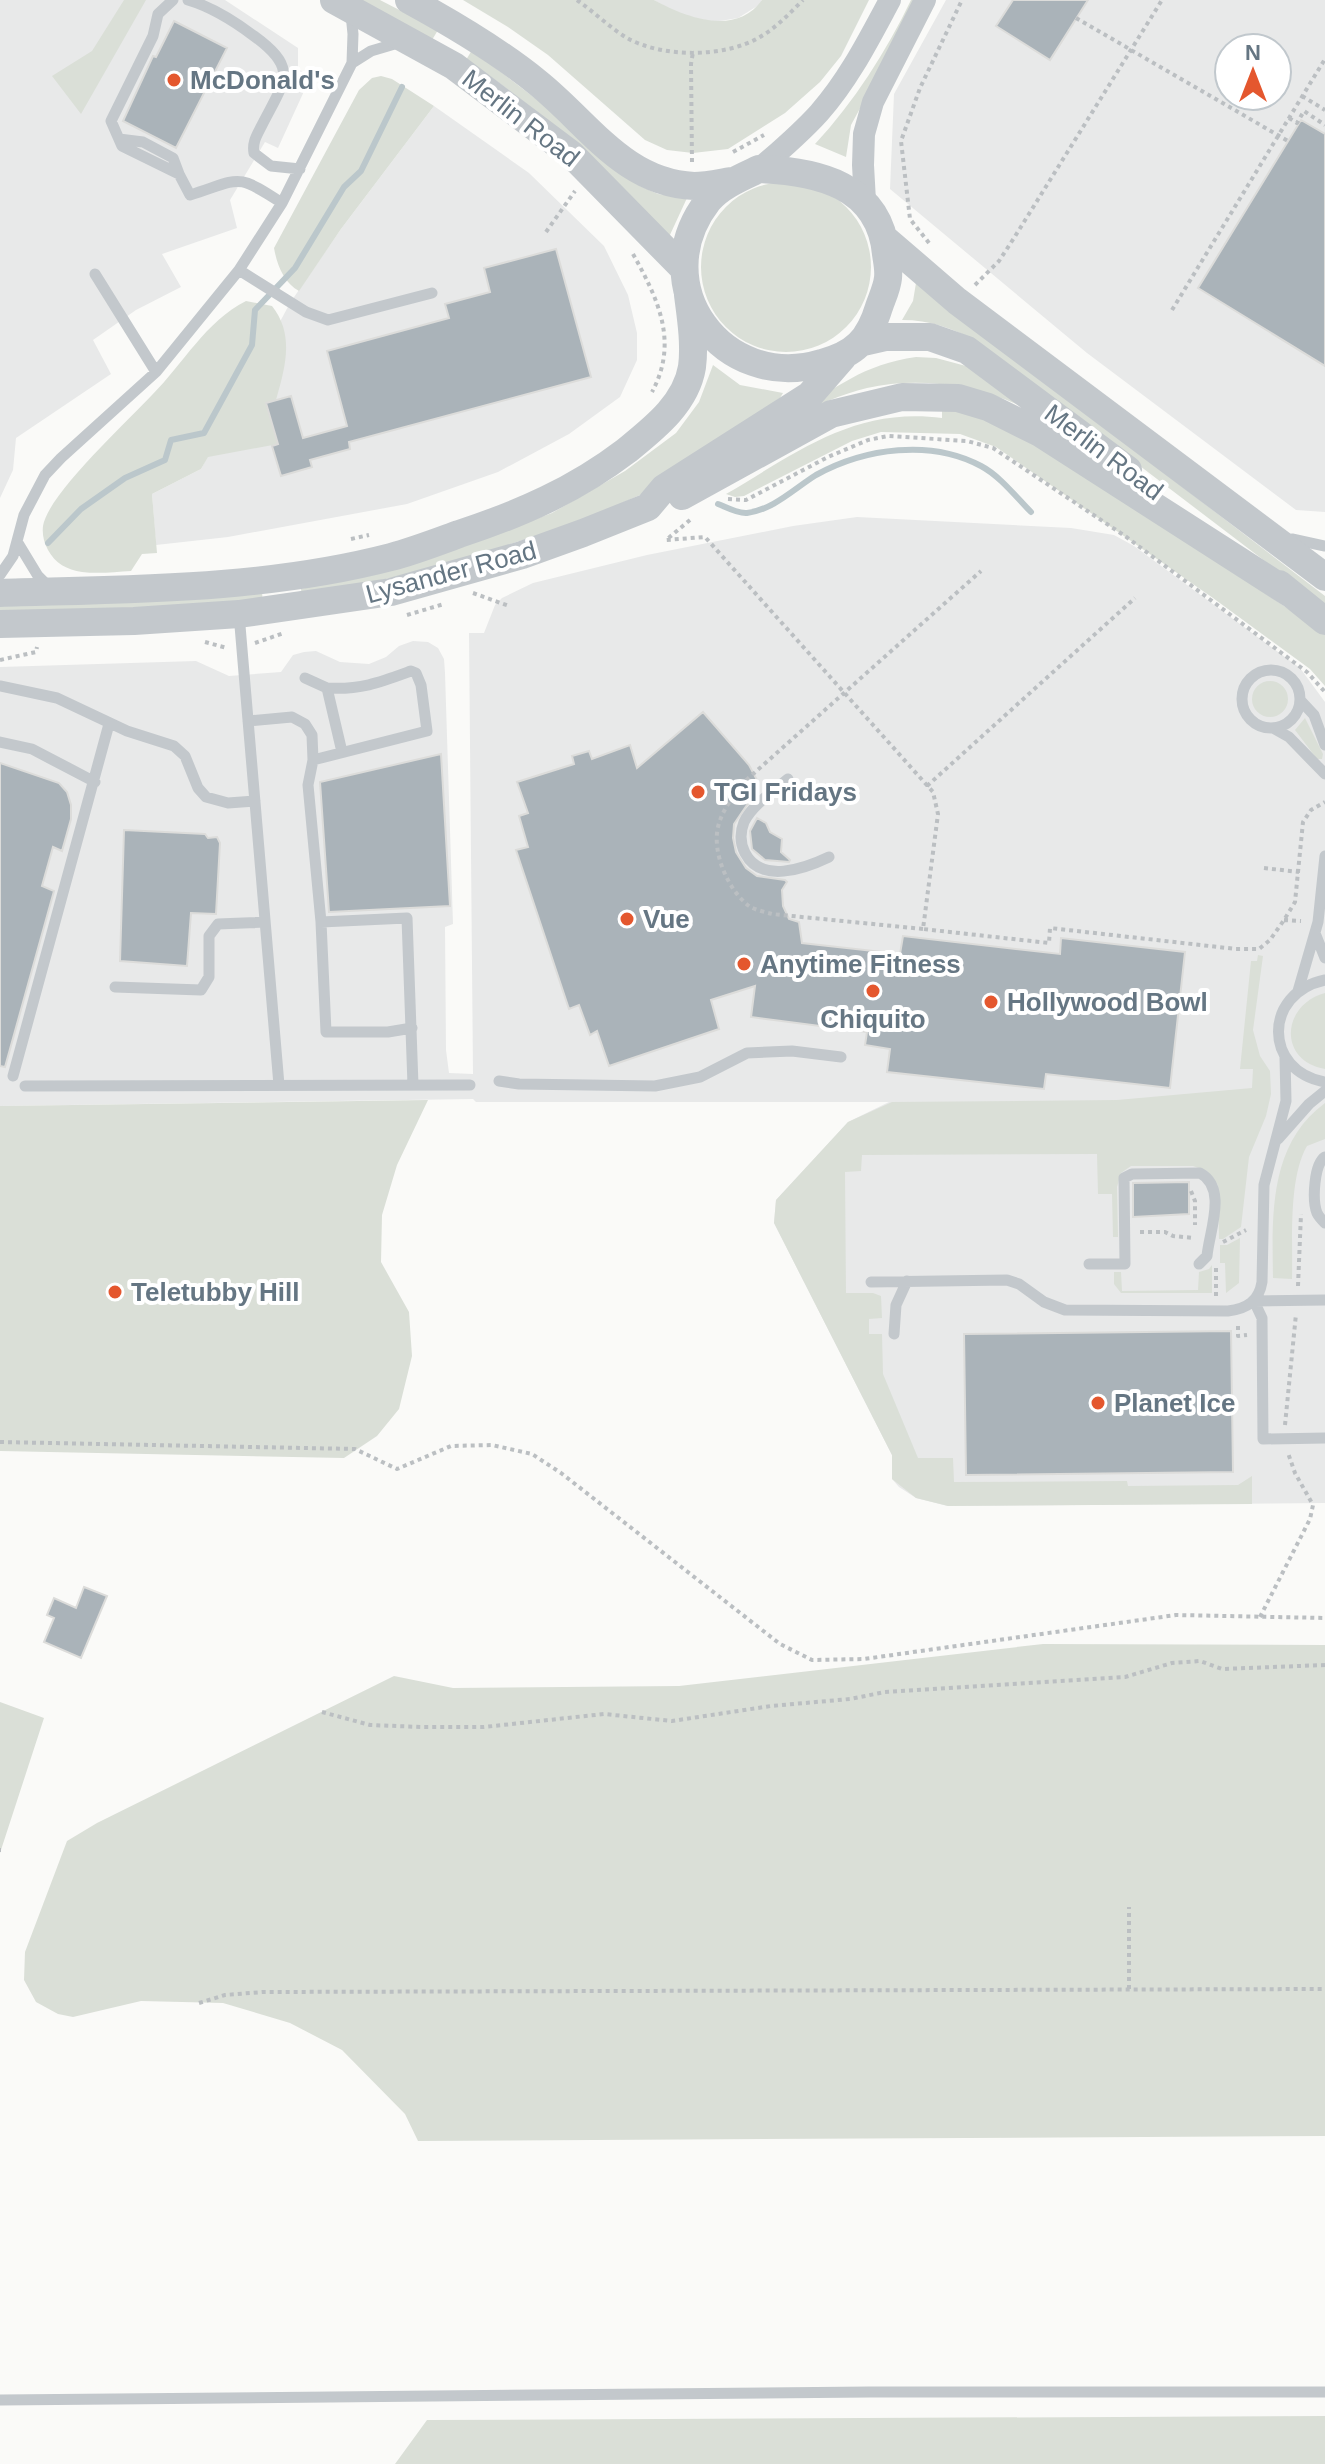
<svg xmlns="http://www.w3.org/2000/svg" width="1325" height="2464" viewBox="0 0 1325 2464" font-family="Arial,sans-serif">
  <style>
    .built { fill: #e8e9e9; fill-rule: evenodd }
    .green { fill: #dadfd7 }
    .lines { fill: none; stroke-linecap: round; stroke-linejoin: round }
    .stream { stroke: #bbc7cb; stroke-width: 6 }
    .building { fill: #aab3b9; stroke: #dcdcda; stroke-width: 2 }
    .path { stroke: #bbbfc2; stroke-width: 4; stroke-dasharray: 4 4; stroke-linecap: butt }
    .service { stroke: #c3c8cc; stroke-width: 11 }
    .minor { stroke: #c3c8cc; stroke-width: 22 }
    .tertiary { stroke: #c3c8cc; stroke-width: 28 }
    .poi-dot { fill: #e4572e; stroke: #fff; stroke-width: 3 }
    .labels { text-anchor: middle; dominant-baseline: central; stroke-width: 8; stroke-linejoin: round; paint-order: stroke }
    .poi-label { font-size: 26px; font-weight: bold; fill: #657683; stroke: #fff; text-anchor: start }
    .street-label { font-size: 26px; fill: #657683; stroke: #fff }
  </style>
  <rect width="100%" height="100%" fill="#fafaf8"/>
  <path class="built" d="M0,0H225L298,48V69L311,76L278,148L265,142L230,200L237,228L162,254L181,287L136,310L93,340L111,374L16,438L13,470L0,498Z
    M654,0H762L759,5L738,18L714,22L678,14Z
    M946,0H1325V512L1296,510L1087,353L890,189L894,94ZM1229,48H1277V96H1229Z
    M434,106L529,173L604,246L628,295L637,333V360L620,397L569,434L498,472L407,504L228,537L156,545L152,494L201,469L290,303L341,229Z
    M857,517L1071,528L1114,535L1134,546L1300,668L1325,702V1503L948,1506L916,1498L899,1487L892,1479V1455L774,1223L776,1200L848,1122L889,1102H476L473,1099L0,1106V667L196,661L229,676L281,672L293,655L304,652L316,651L340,662L369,664L386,657L399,646L413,641L428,642L438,648L444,659L445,673L453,924L445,927L446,1050L449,1073L473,1074L469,633H484L495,605L502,598L533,583L647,555L793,526Z"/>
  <path class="green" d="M124,0H146L81,114L52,76L92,51Z
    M359,0H380L438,30L432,40Z
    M463,0H654C685,17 736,37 762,0H869L841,56L820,82L785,113L728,149L693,153L667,150L645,140L548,55L508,27Z
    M911,0H919L851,125L846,157L815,144C854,102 886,52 911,0Z
    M472,50L553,112L640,186L658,194L687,198L669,237C604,173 542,109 466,60Z
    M381,76L392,79L434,106L341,229L299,291C284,283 277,265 274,248L359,90L372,78Z
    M701 267a85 85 0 1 1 170 0a85 85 0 1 1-170 0Z
    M916,283L1325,596V607L976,341C952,328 930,320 902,320L913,301Z
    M246,301L272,306C295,335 285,368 276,400L266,403L278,444L208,457L201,469L152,494L157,553L142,554L131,571C115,572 98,574 82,572C67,570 55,563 48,550C44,542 42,535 43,526C48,494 128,421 152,395C183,364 206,321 246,301Z
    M916,357L936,358L966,366L1025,408C978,385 919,376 867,388C842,394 816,406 792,416C835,388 864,364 916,357Z
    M713,365L740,385L783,393L780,398L640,495L577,523L428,570L302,597L301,589L425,560L552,513L625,471L676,433L699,402Z
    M942,405L979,412L1124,497L1325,634V686L1310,669L1213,598L996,447L960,434L881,432L852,441L744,496L735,497L726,494C798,452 854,407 942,418Z
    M262,593L263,602L0,615V605Z
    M1252 699a18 18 0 1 1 36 0a18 18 0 1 1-36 0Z
    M1305,718L1323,754L1322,759H1317L1295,730Z
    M1258,955L1263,956L1253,1030L1260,1056L1270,1071L1271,1094L1266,1116L1249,1157L1241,1227L1223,1239H1219L1218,1185L1207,1171L1193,1166H1131L1121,1173L1117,1187L1118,1237H1113L1112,1194H1098L1097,1154L862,1155L861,1171L845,1172L846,1293H873L881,1296L882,1318L869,1319V1334H882L883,1374L918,1458H953L954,1482L1127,1481L1128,1486L1238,1485L1252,1476V1504L948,1506L916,1498L892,1479V1455L774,1223L776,1200L848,1122L892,1102L1117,1100L1252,1088L1253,1069H1240L1251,961H1257Z
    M1325,993V1069C1278,1061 1281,1005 1325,993Z
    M428,1100L397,1165L382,1215L381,1262L409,1312L412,1356L399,1409L377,1436L344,1458L0,1451V1106Z
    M1325,1103V1139L1307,1146C1288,1179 1293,1241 1292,1279L1273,1278C1272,1215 1269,1144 1325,1103Z
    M1240,1238L1239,1283L1226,1293L1225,1263H1220V1245H1227Z
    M1212,1265V1293H1121L1114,1284V1272H1121L1122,1291L1198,1290L1199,1272L1209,1269Z
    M1043,1644L1325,1645V2136L418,2141L405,2114L342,2050L290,2023L223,2003L141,2001L73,2017L58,2014L36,2002L24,1980L25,1952L67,1841L97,1823L394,1676L453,1688L679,1686Z
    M0,1702L44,1718L0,1853Z
    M1325,2416V2464H395L427,2420Z"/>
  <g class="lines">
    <path class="stream" d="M718,504C726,507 738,514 747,513C773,510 795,488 816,475C865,448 931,439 981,466C1000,476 1016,497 1031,512
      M48,543L81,509L125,478L165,460L171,440L204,433L252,345L255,310L295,268L344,187L361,171L402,87"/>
  </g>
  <path class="building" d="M1013,0H1088L1050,60L996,26Z
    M174,21L227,48L176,148L123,121L153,56L156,57Z
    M1301,120L1325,134V366L1198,288Z
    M556,249L591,377L349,442L350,449L310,460L312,467L281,476L272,446L278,444L266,403L291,396L303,438L347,426L327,351L449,318L445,304L490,292L484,268Z
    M703,712L749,765L757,780L751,799L734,824L733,838L736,852L746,868L757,876L785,880L787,882L782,890L783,906L789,919L799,922L802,943L900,954L903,936L1060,954L1061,938L1185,952L1170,1088L1046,1074L1044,1089L887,1072L890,1049L865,1045L867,1032L751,1017L755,986L711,1000L719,1029L609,1066L597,1031L590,1035L579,1005L569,1009L516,850L528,847L519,816L528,813L517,782L574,764L572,756L589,751L592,759L630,745L637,768Z
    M441,754L450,906L329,912L320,782Z
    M0,763L59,783L67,792L71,805V819L62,851L53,847L42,886L54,891L5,1067L0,1066Z
    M757,818L766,823L770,832L782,839L781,852L790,860L789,862L765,860L752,849L750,831Z
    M124,830L205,834L208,838L217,837L220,843L216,914L191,913L187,966L120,961Z
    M1189,1182V1214L1133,1217V1183Z
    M1231,1331L1233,1472L966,1475L964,1334Z
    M84,1587L107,1596L81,1658L44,1642L54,1618L47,1615L54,1598L76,1608Z"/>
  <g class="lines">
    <path class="path" d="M577,0C594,12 609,27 627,38C663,58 724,58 760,37C777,27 789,14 803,0
      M1076,18L1288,141
      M1302,96L1325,110
      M1289,118L1297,123L1304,111L1325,125
      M733,152L764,135
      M692,162L691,64L693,52
      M546,232L575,191
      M929,243L910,219L901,141L920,88L962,0
      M633,254C658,299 679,342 652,392
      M975,285L999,261L1014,238L1162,0
      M1172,310L1325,59
      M728,499L746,500L828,457L868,440L888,436L967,441L993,448L1125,536L1307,672L1325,692
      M690,520L666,540L705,537L933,792L938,814L923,929L1049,943L1050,928L1236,949H1259L1270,940L1284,920L1295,902L1303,822L1311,810L1325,802
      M351,539L369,535
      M473,593L509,606
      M407,615L444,604
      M205,642L227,648
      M255,643L284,633
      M0,660L36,652L37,647
      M927,786L1135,598
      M1264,868L1299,872
      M1284,920L1301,921
      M923,929L772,914C765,912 755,910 749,906C728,890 712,853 718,827C722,810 733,797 743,783L981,571
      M1191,1191L1195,1201V1225
      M1140,1232H1165L1173,1236L1194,1238
      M1223,1242L1246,1230
      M1216,1268V1296
      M1298,1286L1301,1214
      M1238,1326V1336L1247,1335
      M1285,1425L1296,1314
      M0,1442L355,1449L397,1469L451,1446L492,1445L532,1454L561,1473L780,1644L812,1660L864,1659L1176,1615L1325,1618
      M1260,1617L1310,1519L1313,1505L1295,1473L1288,1453
      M322,1712L370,1725L421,1727H484L604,1714L672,1721L771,1706L850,1699L885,1692L1125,1677L1172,1663L1200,1661L1222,1669L1325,1665
      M0,1850H1
      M1129,1989V1907
      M199,2003L225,1995L263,1992L1325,1989"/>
    <path class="service" d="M173,0L158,14L153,36L111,121L122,146L179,174L190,195C241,179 235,172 282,203
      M188,0C212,7 234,21 254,36C299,69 285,80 262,125C257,135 252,142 254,153L271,166L300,169
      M352,63L371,51L398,43
      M119,139L143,142L173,158L179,174
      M239,270L306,312L328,320L432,293
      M95,274L156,372
      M1292,539L1325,546
      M18,543L38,576L50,588
      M0,575L13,556L24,515L45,475L61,458L156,372L239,270L282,203L352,63L353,34L351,14
      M239,614L279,1085
      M1242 699a29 29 0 1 1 58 0a29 29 0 1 1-58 0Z
      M305,678L327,688
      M0,686L57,698L127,731L174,746L185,756L198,788L206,797L228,803L255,801
      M1300,700L1314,715L1325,745
      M248,721L292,717L305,724L312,735L313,760L308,785L321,922L326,1032H388L412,1028
      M1273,728L1289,737L1325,774
      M0,742L32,749L95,782
      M313,760L427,731L421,685L416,673L411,671C381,682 361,690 327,688L342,752
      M788,779C774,791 752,805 744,822C740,832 740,843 745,853C761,884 804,869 829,857
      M321,922L407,918L413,1085
      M1315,933L1325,958
      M1325,980C1263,993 1263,1071 1325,1082
      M115,987L201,990L209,977V936L218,924L265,922
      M1298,991L1318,922L1325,856
      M13,1076L109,724
      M499,1081L519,1084L655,1086L700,1077L747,1053L792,1051L841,1057
      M25,1086L470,1085
      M1278,1139L1309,1104L1325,1091
      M1325,1157C1314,1164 1312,1200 1317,1213C1318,1215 1323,1221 1325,1223
      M1089,1264H1121
      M1125,1264L1124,1178L1132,1174L1200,1173C1228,1188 1209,1232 1207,1256L1199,1264
      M871,1282L1007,1280L1019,1284L1044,1302L1065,1310L1228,1311C1247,1309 1259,1301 1262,1282L1264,1185L1286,1101L1285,1057
      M1325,1300L1254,1301L1262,1318L1263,1439L1325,1438
      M894,1334L896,1305L907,1281
      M0,2400L870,2392H1325"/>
    <path class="minor" d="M759,169C780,151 801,133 819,113C849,79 869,39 890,0
      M865,201L863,165L864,134L873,102L925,0"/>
    <path class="tertiary" d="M334,0L454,66L572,155L684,269
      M409,0C453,24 499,51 538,83C589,124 624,183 694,186C706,186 719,183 731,181
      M759,169C817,171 880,185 886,254C887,261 889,270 888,278C887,288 882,298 879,307C869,340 855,354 822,363C723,393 643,285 708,201C720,186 742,177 759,169Z
      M885,239L957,301L1325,577
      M863,342L885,337H930L967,350L1128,470
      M682,496L831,414L902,397L958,398L988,407L1040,433L1291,594
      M1279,584L1325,621
      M0,593C130,589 264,590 391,557C414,551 437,542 459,534C520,514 575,490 626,451C653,429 686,404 692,367C695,344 691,318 688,295
      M0,624L134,621L239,614L391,592L522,555L583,533L648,507L664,488L810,395L843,357"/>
  </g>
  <g class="poi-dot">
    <circle cx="174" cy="80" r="8"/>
    <circle cx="698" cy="792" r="8"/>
    <circle cx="627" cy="919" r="8"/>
    <circle cx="744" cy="964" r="8"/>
    <circle cx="873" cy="991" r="8"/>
    <circle cx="991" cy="1002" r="8"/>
    <circle cx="115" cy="1292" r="8"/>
    <circle cx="1098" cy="1403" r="8"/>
  </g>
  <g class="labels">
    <g class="poi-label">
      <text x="190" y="80">McDonald's</text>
      <text x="714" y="792">TGI Fridays</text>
      <text x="643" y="919">Vue</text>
      <text x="760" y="964">Anytime Fitness</text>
      <text x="1007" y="1002">Hollywood Bowl</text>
      <text x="873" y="1019" text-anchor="middle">Chiquito</text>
      <text x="131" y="1292">Teletubby Hill</text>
      <text x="1114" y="1403">Planet Ice</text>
    </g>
    <g class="street-label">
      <text transform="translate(521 118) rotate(38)">Merlin Road</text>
      <text transform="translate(1104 452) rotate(37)">Merlin Road</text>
      <text transform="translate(451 572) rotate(-15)">Lysander Road</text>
    </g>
  </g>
  <g transform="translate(1253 72)"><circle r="38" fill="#ffffff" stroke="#c1c8cd" stroke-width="2"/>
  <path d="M0-6L14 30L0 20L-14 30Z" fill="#e4572e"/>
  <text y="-12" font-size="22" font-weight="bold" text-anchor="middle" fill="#657683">N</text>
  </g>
</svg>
